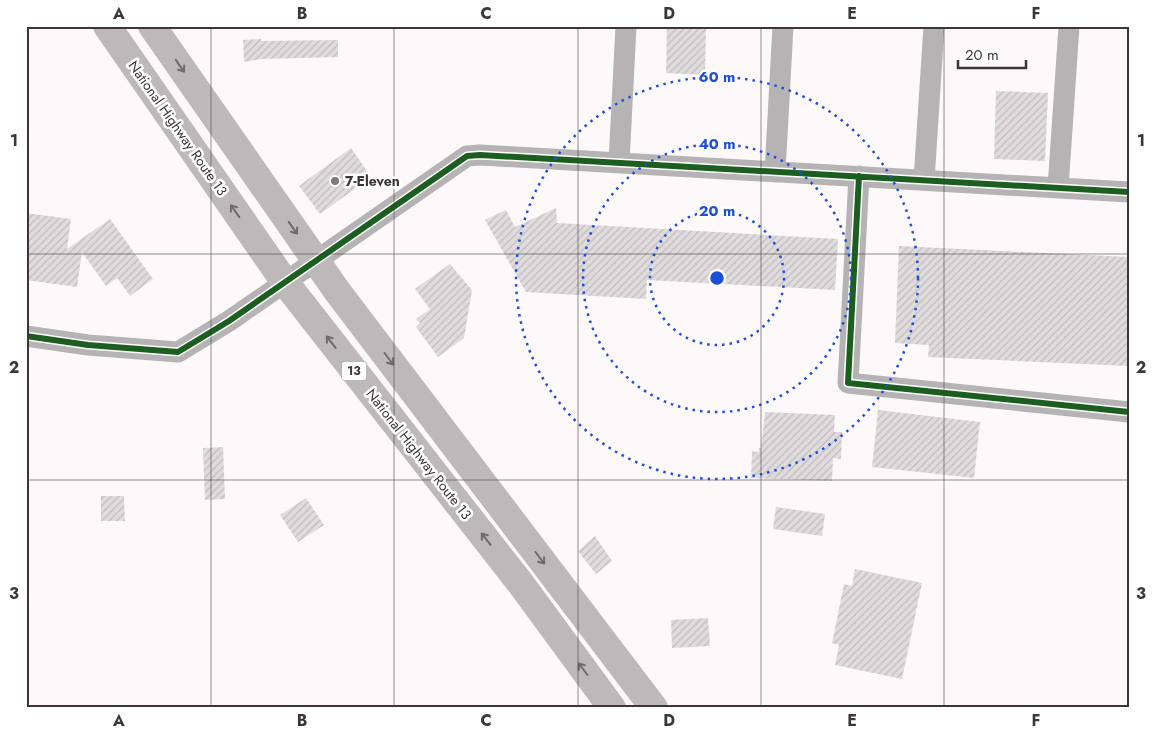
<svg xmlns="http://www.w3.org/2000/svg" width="1155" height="734" viewBox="0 0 1155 734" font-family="Jost,sans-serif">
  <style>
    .building { fill: url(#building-hatch) }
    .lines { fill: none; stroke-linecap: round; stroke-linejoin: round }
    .minor { stroke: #b6b3b4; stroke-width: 21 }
    .trunk { stroke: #bdb9ba; stroke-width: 28 }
    .cycleway-casing { stroke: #fff; stroke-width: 9 }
    .cycleway { stroke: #1b5e20; stroke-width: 6 }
    .oneway { stroke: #706a6c }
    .grid { fill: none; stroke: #3d3638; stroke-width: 1; stroke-opacity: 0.55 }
    .ring { fill: none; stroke: #1d4ed8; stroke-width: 2.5; stroke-dasharray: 2.5 5 }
    .poi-dot { fill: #807a7c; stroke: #fff; stroke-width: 2 }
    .labels { text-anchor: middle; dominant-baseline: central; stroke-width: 5; stroke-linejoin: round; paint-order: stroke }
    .shield { fill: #fff; stroke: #777274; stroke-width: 1 }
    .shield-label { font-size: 12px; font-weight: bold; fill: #3d3638 }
    .street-label { font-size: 14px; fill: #3d3638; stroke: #fff }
    .poi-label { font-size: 14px; font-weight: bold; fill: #3d3638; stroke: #fff; text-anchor: start }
    .centre { fill: #1d4ed8; stroke: #fff; stroke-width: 2.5 }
    .ring-label { font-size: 15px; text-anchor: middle; font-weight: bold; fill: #1d4ed8; stroke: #fff; stroke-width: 5; stroke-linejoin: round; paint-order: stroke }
    .neatline { fill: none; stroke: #3d3638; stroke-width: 2 }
    .grid-label { font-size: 16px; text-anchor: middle; font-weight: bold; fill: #3d3638 }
  </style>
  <defs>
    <pattern id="building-hatch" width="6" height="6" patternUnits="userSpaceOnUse" patternTransform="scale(1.25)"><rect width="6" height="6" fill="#e0dbdd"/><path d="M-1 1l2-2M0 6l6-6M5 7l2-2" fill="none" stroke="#c1bdbe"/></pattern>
  </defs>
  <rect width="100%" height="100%" fill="#fdf8fa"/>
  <path class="building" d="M667,26H706L705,75L666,73Z
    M261,39V41L338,40V57L262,59L244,62L243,40Z
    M996,91L1048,93L1045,161L994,159Z
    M351,148L371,177L320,214L299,186Z
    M556,208L557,223L838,239L835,290L647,280L646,299L526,292L485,220L506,210L515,227Z
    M26,213L71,219L67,249L110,219L153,279L130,296L117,278L106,286L82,252L77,287L26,280Z
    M899,246L1129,257V366L928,357L929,345L895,343Z
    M450,264L472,290L464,338L438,357L416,327L420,323L416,319L430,309L415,289Z
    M878,410L980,422L974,478L872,467Z
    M765,412L835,415L834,432H842L841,459L833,458L832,481L751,478L752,451L759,452V448H761Z
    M223,447L225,499L205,500L203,448Z
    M101,496H124L125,521H101Z
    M306,498L324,525L298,542L280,515Z
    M776,507L825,514L822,536L773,529Z
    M595,536L612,561L596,574L578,551Z
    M855,569L922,583L902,679L835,665L839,645L832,643L844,584L852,586Z
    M708,618L710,646L672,648L671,620Z"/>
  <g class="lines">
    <path class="minor" d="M619,163L626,26
      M775,172L783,26
      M859,176L848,383L1129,412
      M924,180L934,26
      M1058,188L1069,26
      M26,336L88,345L178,352L229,321L467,156L480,155L1129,192"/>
    <path class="trunk" d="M107,26L284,281L521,584L612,708
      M152,26L337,291L654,708"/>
    <defs>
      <path id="cycleway" d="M859,176L848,383L1129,412
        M26,336L88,345L178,352L229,321L467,156L480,155L1129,192"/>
    </defs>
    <use href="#cycleway" class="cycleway-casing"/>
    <use href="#cycleway" class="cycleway"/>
  </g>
  <defs><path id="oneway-shaft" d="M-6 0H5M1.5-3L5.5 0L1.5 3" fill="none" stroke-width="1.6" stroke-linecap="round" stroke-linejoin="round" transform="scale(1.25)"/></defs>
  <g class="oneway">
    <use href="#oneway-shaft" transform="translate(180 66) rotate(55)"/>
    <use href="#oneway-shaft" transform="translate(235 211) rotate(-125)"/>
    <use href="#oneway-shaft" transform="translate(293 228) rotate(55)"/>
    <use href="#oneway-shaft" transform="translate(331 342) rotate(-128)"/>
    <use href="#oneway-shaft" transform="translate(389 359) rotate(53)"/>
    <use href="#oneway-shaft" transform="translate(486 539) rotate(-128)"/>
    <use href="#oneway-shaft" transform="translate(540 558) rotate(53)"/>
    <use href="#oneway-shaft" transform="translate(583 669) rotate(-127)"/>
  </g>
  <path class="grid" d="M211,26V708M394,26V708M578,26V708M761,26V708M944,26V708M26,254H1129M26,480H1129"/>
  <g class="ring">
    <circle cx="717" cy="278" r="67"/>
    <circle cx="717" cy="278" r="134"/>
    <circle cx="717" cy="278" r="201"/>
  </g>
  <circle class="poi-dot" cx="335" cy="181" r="5"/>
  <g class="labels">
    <rect class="shield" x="341.5" y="361.5" width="25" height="19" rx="4"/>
    <g class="shield-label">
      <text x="354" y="371">13</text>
    </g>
    <g class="street-label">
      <text transform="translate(178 128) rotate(55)">National Highway Route 13</text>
      <text transform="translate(419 454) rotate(52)">National Highway Route 13</text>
    </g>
    <g class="poi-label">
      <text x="345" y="181">7-Eleven</text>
    </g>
  </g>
  <circle cx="717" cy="278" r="8" class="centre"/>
  <g class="ring-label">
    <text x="717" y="82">60 m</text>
    <text x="717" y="149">40 m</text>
    <text x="717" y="216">20 m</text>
  </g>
  <rect width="1155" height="734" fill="none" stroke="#ffffff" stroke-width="55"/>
  <path d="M958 60v8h68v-8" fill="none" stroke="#3d3638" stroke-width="2.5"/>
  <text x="965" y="60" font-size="15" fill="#3d3638" stroke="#ffffff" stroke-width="4" paint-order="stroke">20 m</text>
  <rect x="28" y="28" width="1100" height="678" class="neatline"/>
  <g class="grid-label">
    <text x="119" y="19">A</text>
    <text x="302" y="19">B</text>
    <text x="486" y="19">C</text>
    <text x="669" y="19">D</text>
    <text x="852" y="19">E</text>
    <text x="1036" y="19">F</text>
    <text x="14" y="146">1</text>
    <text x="1141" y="146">1</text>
    <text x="14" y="373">2</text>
    <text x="1141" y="373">2</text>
    <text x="14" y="599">3</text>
    <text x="1141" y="599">3</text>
    <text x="119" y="726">A</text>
    <text x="302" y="726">B</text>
    <text x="486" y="726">C</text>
    <text x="669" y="726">D</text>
    <text x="852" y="726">E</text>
    <text x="1036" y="726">F</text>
  </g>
</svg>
